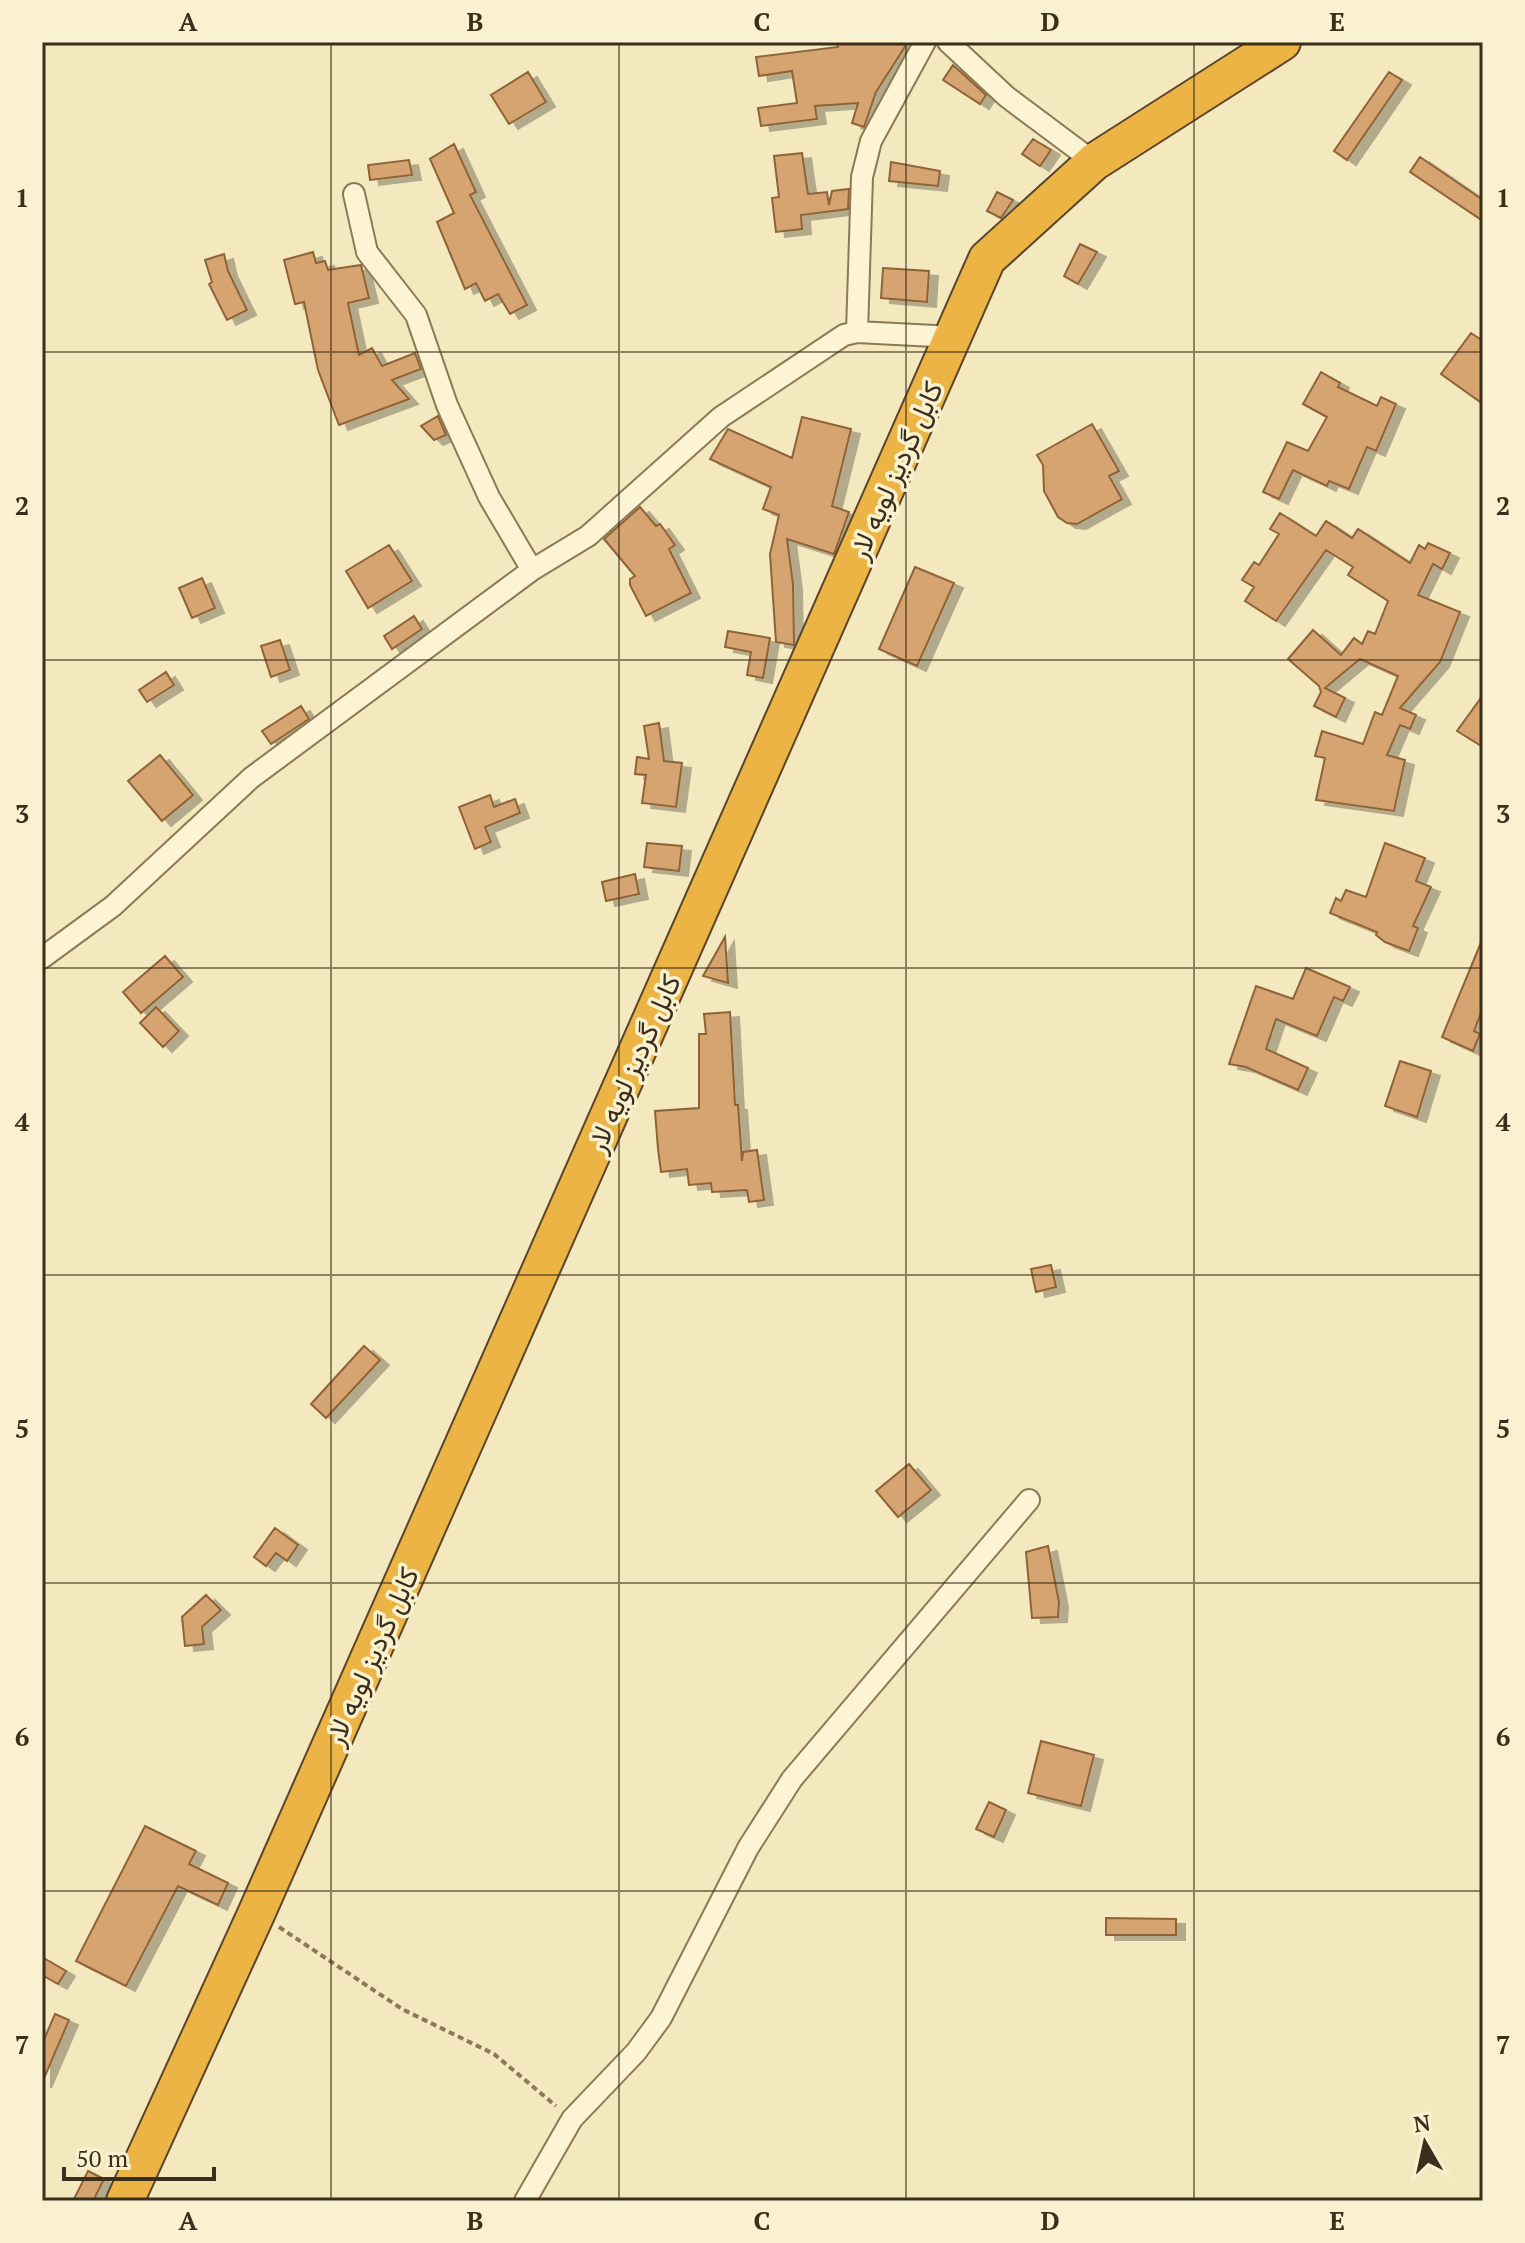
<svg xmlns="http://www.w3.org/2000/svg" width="1525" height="2243" viewBox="0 0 1525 2243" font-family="'PT Serif',Vazirmatn,serif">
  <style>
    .building { fill: #d5a470; stroke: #8f6338; stroke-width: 2; filter: url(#shadow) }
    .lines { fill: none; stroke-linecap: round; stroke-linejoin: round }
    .street-casing { stroke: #8d7955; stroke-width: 24 }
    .highway-casing { stroke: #5a452a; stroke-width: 40 }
    .path { stroke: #8d7955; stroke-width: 4; stroke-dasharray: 6 4; stroke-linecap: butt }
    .street { stroke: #fcf4d3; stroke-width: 20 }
    .highway { stroke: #ecb445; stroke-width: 36 }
    .grid { fill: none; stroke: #3b2e1b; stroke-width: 2; stroke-opacity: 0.55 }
    .labels { text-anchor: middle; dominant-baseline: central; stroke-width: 7; stroke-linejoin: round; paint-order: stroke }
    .street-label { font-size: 28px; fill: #3b2e1b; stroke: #f9f1cf }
    .neatline { fill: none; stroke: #3b2e1b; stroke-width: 3 }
    .grid-label { font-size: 26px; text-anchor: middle; font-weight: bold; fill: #3b2e1b }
  </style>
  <defs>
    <filter id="shadow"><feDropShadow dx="9" dy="5" stdDeviation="0" flood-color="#0004"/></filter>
  </defs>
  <rect width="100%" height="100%" fill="#f3e8be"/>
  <path class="building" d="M837,42H908L876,92L864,127L852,123L858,103L815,106L817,119L761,126L758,108L797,103L792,71L759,76L756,57L838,47Z
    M953,65L986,95L980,104L943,80Z
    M528,72L546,102L509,124L491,95Z
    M1389,72L1402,80L1347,160L1334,151Z
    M1033,139L1051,150L1040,166L1022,154Z
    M454,144L476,192L470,195L527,305L510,314L498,294L485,301L476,283L465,289L437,222L454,213L430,159Z
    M802,153L808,194L827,192L829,205L832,191L849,189L848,209L801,215L802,229L776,232L772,198L779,197L774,156Z
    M1420,157L1483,200V221L1410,172Z
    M409,160L412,175L370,180L368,165Z
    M891,162L940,171L938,186L889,181Z
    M997,192L1013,200L1001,218L987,211Z
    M1080,244L1097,252L1078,284L1064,276Z
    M313,252L316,263L325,261L328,270L361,265L369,298L348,303L359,355L372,348L382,366L415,353L421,369L392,380L409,399L339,425L318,370L304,302L295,304L284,260Z
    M224,254L228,271L247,310L227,320L209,284L212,282L205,260Z
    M883,268L929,271L927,302L881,298Z
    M1471,333L1483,341V404L1441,374Z
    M1321,372L1340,383L1338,387L1377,406L1381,397L1396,404L1376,451L1367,447L1349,489L1329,481L1327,486L1293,470L1279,499L1263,492L1287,442L1308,451L1327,417L1303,404Z
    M438,416L446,435L434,440L421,426Z
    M802,417L851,429L832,506L849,512L834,554L787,539L793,584L794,645L776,642L770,554L779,515L763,509L771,487L710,459L728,429L792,458Z
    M1092,424L1119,471L1109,476L1122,499L1077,524L1067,523L1058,517L1044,491L1043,465L1037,455Z
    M640,507L656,526L660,524L675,545L669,549L691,593L646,616L630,585V579L635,576L604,539Z
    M1280,513L1316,536L1326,521L1352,538L1358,529L1410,563L1419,545L1425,549L1428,543L1450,553L1442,569L1433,564L1418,595L1460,612L1440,662L1400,708L1416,715L1410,729L1400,725L1387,755L1405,760L1394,811L1316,800L1325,758L1315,756L1322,731L1363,744L1375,712L1382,715L1398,676L1360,659L1325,688L1345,698L1336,717L1314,706L1321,692L1319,686L1288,659L1313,630L1341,655L1354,638L1362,644L1368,631L1375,634L1388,601L1348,575L1353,567L1326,550L1276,621L1245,601L1254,587L1242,580L1254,562L1259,565L1279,534L1270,529Z
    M389,545L412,581L368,608L346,571Z
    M915,567L954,583L917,666L879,649Z
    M202,578L215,608L192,618L179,588Z
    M414,616L422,629L392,649L384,636Z
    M728,631L770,638L763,678L747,675L751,652L725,647Z
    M280,640L290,670L271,677L261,646Z
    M166,672L174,685L147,702L139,690Z
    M1483,695V747L1457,731Z
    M301,706L309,719L271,744L262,731Z
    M659,723L664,761L682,763L676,807L642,803L646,775L635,774L637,757L649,759L644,726Z
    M160,755L193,795L162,821L128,781Z
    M490,795L494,807L515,799L520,813L485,827L491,842L475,849L459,807Z
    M647,843L682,846L679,871L644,867Z
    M1385,843L1425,858L1416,881L1431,887L1413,926L1418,928L1409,951L1385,942L1376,935L1377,932L1330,913L1336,898L1341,901L1346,890L1366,897Z
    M635,874L639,894L606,901L602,882Z
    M725,937L728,983L703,976Z
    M1482,940L1483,1008L1474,1031L1480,1034L1473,1051L1442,1037Z
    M165,956L183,977L141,1013L123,992Z
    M1306,968L1350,987L1343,1001L1334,997L1317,1036L1276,1019L1266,1049L1308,1068L1298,1090L1246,1067L1229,1064L1256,986L1293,999Z
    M156,1007L179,1031L163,1047L140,1023Z
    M730,1012L735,1105H738L742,1161L743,1152L757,1150L764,1200L749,1202L747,1190L712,1192L711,1183L689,1185L687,1169L661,1172L658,1149L655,1111L699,1108V1034H706L704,1014Z
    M1400,1061L1431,1071L1417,1117L1385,1106Z
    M1051,1265L1056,1287L1036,1292L1031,1269Z
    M364,1346L380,1360L326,1418L311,1404Z
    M909,1464L931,1490L898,1517L876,1491Z
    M275,1528L298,1545L287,1561L276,1553L266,1566L254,1557Z
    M1048,1546L1059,1602L1058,1617L1032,1618L1026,1552Z
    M206,1595L221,1610L202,1627L204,1644L185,1646L182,1617Z
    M1041,1741L1094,1755L1081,1806L1028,1793Z
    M989,1802L1006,1810L994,1837L976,1829Z
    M145,1826L196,1851L189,1864L228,1883L218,1905L178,1886L126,1986L76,1961Z
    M1106,1918L1176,1919V1935H1106Z
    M42,1957L66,1971L58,1984L42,1975Z
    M55,2014L69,2020L42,2083V2044Z
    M88,2171L104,2179L93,2201H73Z"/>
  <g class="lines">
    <defs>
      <path id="street" d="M948,42L1007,97L1094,162
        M354,194L367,252L416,315L447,405L489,497L532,570
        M857,332L862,177L871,141L925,42
        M42,958L113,906L251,778L532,570L588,536L721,417L844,335L857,332L954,337
        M525,2201L572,2119L636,2052L661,2018L748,1848L792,1779L1029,1500"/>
      <path id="highway" d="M125,2201L257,1912L987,259L1094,162L1282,42"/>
    </defs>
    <use href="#street" class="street-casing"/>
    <use href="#highway" class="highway-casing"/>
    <path class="path" d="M279,1927L402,2009L494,2054L556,2106"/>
    <use href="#street" class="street"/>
    <use href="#highway" class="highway"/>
  </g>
  <path class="grid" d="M331,42V2201M619,42V2201M906,42V2201M1194,42V2201M42,352H1483M42,660H1483M42,968H1483M42,1275H1483M42,1583H1483M42,1891H1483"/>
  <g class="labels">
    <g class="street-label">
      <text transform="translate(895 470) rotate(-66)">کابل گردیز لویه لار</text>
      <text transform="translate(633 1063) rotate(-66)">کابل گردیز لویه لار</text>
      <text transform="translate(371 1656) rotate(-66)">کابل گردیز لویه لار</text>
    </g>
  </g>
  <rect width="1525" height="2243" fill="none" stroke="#f9f1cf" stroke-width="88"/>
  <g transform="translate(1425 2143) rotate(351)" stroke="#f9f1cf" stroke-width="6" paint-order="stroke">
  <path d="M0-6L14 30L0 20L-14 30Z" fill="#3b2e1b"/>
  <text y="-12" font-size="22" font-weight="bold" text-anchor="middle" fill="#3b2e1b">N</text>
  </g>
  <path d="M64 2167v12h150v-12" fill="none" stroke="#3b2e1b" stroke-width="4"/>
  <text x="76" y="2167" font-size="24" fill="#3b2e1b" stroke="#f9f1cf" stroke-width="6" paint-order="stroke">50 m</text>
  <rect x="44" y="44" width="1437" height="2155" class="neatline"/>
  <g class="grid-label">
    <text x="188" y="31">A</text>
    <text x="475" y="31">B</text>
    <text x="762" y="31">C</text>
    <text x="1050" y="31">D</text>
    <text x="1337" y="31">E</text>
    <text x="22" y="207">1</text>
    <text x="1503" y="207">1</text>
    <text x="22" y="515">2</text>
    <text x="1503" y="515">2</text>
    <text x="22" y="823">3</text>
    <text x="1503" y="823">3</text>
    <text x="22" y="1131">4</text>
    <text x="1503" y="1131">4</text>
    <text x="22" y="1438">5</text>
    <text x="1503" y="1438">5</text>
    <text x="22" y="1746">6</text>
    <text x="1503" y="1746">6</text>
    <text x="22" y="2054">7</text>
    <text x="1503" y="2054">7</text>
    <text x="188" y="2230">A</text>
    <text x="475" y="2230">B</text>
    <text x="762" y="2230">C</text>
    <text x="1050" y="2230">D</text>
    <text x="1337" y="2230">E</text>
  </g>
</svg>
